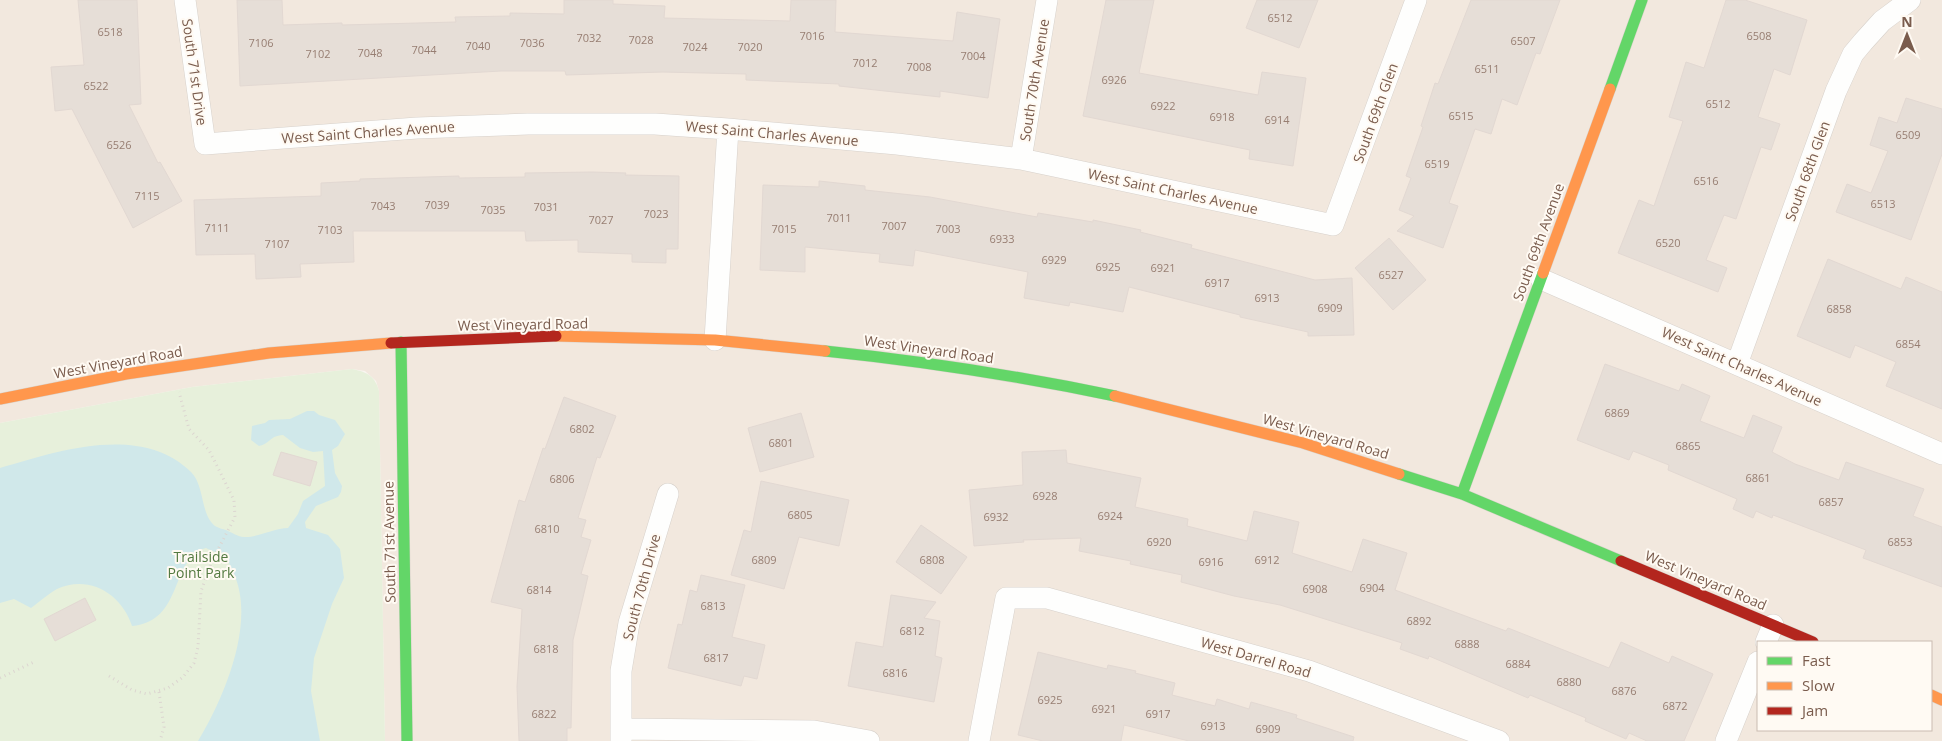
<svg xmlns="http://www.w3.org/2000/svg" width="1942" height="741" viewBox="0 0 1942 741" font-family="'Open Sans',sans-serif">
  <style>
    .residential { fill: #f2e8de; fill-rule: evenodd }
    .green { fill: #e7f0db }
    .water { fill: #d0e8ea }
    .building { fill: #e6ded7; stroke: #e2d8d2 }
    .lines { fill: none; stroke-linecap: round; stroke-linejoin: round }
    .street-casing { stroke: #d7d1cb; stroke-width: 22 }
    .fast-casing { stroke: #d9d2cb; stroke-width: 12 }
    .slow-casing { stroke: #d9d2cb; stroke-width: 12 }
    .jam-casing { stroke: #d9d2cb; stroke-width: 12 }
    .path { stroke: #dcd5d0; stroke-width: 3; stroke-dasharray: 1 4; stroke-linecap: butt }
    .street { stroke: #fefefd; stroke-width: 21 }
    .fast { stroke: #63d668; stroke-width: 11 }
    .slow { stroke: #ff974d; stroke-width: 11 }
    .jam { stroke: #b3261e; stroke-width: 11 }
    .labels { text-anchor: middle; dominant-baseline: central; stroke-width: 4; stroke-linejoin: round; paint-order: stroke }
    .number-label { font-size: 11px; fill: #977e72 }
    .street-label { font-size: 14px; fill: #7a5c4d; stroke: #fffaf3 }
    .park-label { font-size: 14px; fill: #537a41; stroke: #fffaf3 }
  </style>
  <rect width="100%" height="100%" fill="#f9f5f0"/>
  <path class="residential" d="M0,0H1942V741H385L379,391L376,381L365,371L352,369L192,387L0,423ZM1758,642H1931V730H1758Z"/>
  <path class="green" d="M352,369C367,372 375,376 379,391L385,741H0V423L192,387Z"/>
  <path class="water" d="M307,411H314L319,415L335,420L345,434L338,446L332,450L335,473L342,486L341,492L338,497L316,506L305,522L306,528L328,535L340,549L344,578L332,604L314,658L311,691L320,741H198C224,698 257,621 233,572C231,568 229,561 226,558C222,554 212,551 206,548C170,557 184,622 132,626C122,594 89,574 57,589C48,594 39,602 31,608L14,599L0,603V468C58,451 141,423 191,472C205,486 200,514 215,526C218,528 223,529 226,530C231,532 238,537 244,537C257,538 274,528 288,528L298,514L303,501L325,486L323,451L313,452L300,448L283,435C269,436 270,444 259,446L251,440L252,426L265,423L269,420L290,419Z"/>
  <path class="building" d="M78,0H137L141,104L129,105L158,163L160,162L182,201L133,228L72,109L55,111L51,67L84,65Z
    M237,0H282L283,25L342,23V25L456,22L455,17L510,16V13L564,14V0H613V4L665,6L664,18L790,21L791,0H836L835,32L953,41L957,12L1000,19L988,98L940,91V97L839,86V84L746,80V74L663,72L566,75L565,71H501L240,86Z
    M1106,0H1154L1139,73L1258,95L1262,72L1306,78L1293,166L1249,159L1250,150L1083,116Z
    M1257,0H1318L1299,48L1246,28Z
    M1471,0H1560L1540,54L1536,53L1517,105L1502,99L1491,134L1475,129L1449,203L1458,206L1443,248L1397,231L1414,216L1399,210L1411,178L1406,176L1423,127L1421,126L1435,83L1438,84Z
    M1726,0H1745L1807,20L1790,75L1774,69L1758,117L1780,124L1771,150L1761,147L1736,219L1724,215L1706,260L1727,268L1718,292L1618,253L1639,200L1654,206L1683,121L1669,117L1686,62L1704,68Z
    M1906,98L1942,109V154L1911,240L1836,212L1847,184L1871,193L1888,151L1870,145L1879,117L1897,123Z
    M592,172L626,173L625,175L679,176L678,249H666V263L632,262V254L578,252V240L526,241L525,231H353L354,262L300,264L301,277L256,279L255,254L196,255L194,200L321,196V183L360,181V179L459,176V178L525,177V173Z
    M819,181L865,186V190L930,197L1037,217L1038,213L1093,222V220L1141,230L1140,232L1192,245L1191,248L1315,280L1352,278L1354,335L1308,336V332L1240,317V315L1129,287L1123,312L1070,302L1069,306L1024,298L1028,272L915,250L913,266L879,262L880,254L805,247V272L760,270L763,185L819,187Z
    M1389,238L1426,280L1393,310L1355,268Z
    M1828,259L1901,289L1906,277L1942,292V409L1886,386L1896,362L1855,345L1850,358L1797,336Z
    M1605,364L1679,391L1682,384L1710,396L1700,421L1744,438L1753,415L1782,427L1772,452L1795,464L1839,480L1846,462L1924,489L1913,516L1942,527V587L1863,558L1866,550L1773,515L1772,518L1756,511L1753,518L1733,509L1737,499L1668,470L1669,465L1633,451L1629,460L1577,440Z
    M564,397L616,416L600,458L597,457L578,518L586,520L581,537L591,540L581,574L588,576L573,640L571,728H567V741H519L517,687L522,609L491,602L519,500L525,502L543,448L545,449Z
    M801,413L814,457L760,472L748,428Z
    M1066,450L1067,463L1141,478L1135,507L1188,519L1187,526L1247,541L1254,511L1299,522L1292,553L1352,572L1363,539L1407,553L1395,590L1506,631L1508,628L1609,668L1621,642L1669,663L1672,656L1713,674L1684,741H1647L1629,733L1626,739L1585,721L1586,718L1530,695L1528,698L1429,656L1428,659L1400,649L1402,643L1280,605L1234,596L1181,582L1182,575L1130,564L1131,561L1079,551L1081,538L1023,540L1024,542L974,546L969,490L1023,485L1022,452Z
    M281,452L317,462L310,486L273,475Z
    M761,481L849,500L839,546L799,537L784,589L731,575L744,530L751,532Z
    M921,525L967,557L941,594L896,562Z
    M701,575L745,585L732,637L765,645L757,679L744,676L741,686L668,668L678,624L682,625L690,590L697,592Z
    M891,595L936,602L924,618L940,621L935,656L942,658L934,702L848,686L856,642L883,647Z
    M85,598L96,620L55,641L44,619Z
    M1038,652L1107,669L1108,665L1136,671L1135,673L1175,683L1172,695L1215,706L1217,699L1249,709L1251,702L1297,715L1296,718L1354,737L1353,741H1189L1124,725L1121,741H1043L1018,735Z"/>
  <g class="lines">
    <defs>
      <path id="street" d="M185,0L205,144L417,128L528,124H655L728,129L897,144L1021,159L1333,225L1416,0
        M1021,159L1047,0
        M1541,279L1942,454
        M715,340L728,129
        M1737,364L1836,91L1853,54L1863,42L1882,21L1910,0
        M1766,642L1773,625
        M621,729L814,731L869,741
        M621,741V671L629,623L668,494
        M979,741L1006,598H1047L1309,671L1499,741
        M1726,741L1758,662"/>
      <path id="fast" d="M1610,89L1642,0
        M401,342L407,741
        M825,351C922,361 1019,376 1115,396
        M1399,474L1462,494L1621,561
        M1462,494L1543,273"/>
      <path id="slow" d="M1543,273L1610,89
        M556,336L715,340L825,351
        M1115,396L1303,443L1399,474
        M0,399L126,374L269,353L391,343
        M1931,695L1942,700"/>
      <path id="jam" d="M391,343L556,336
        M1621,561L1813,642"/>
    </defs>
    <use href="#street" class="street-casing"/>
    <use href="#fast" class="fast-casing"/>
    <use href="#slow" class="slow-casing"/>
    <use href="#jam" class="jam-casing"/>
    <path class="path" d="M109,676L132,690L147,694L168,688L183,677L194,663L198,647L201,591L213,559L235,517L234,500L209,450L189,429L179,392
      M0,678L36,661
      M159,692L164,727L160,741"/>
    <use href="#street" class="street"/>
    <use href="#fast" class="fast"/>
    <use href="#slow" class="slow"/>
    <use href="#jam" class="jam"/>
  </g>
  <g class="labels">
    <g class="number-label">
      <text x="1280" y="17">6512</text>
      <text x="110" y="31">6518</text>
      <text x="812" y="35">7016</text>
      <text x="1759" y="35">6508</text>
      <text x="589" y="37">7032</text>
      <text x="641" y="39">7028</text>
      <text x="1523" y="40">6507</text>
      <text x="261" y="42">7106</text>
      <text x="532" y="42">7036</text>
      <text x="478" y="45">7040</text>
      <text x="695" y="46">7024</text>
      <text x="750" y="46">7020</text>
      <text x="424" y="49">7044</text>
      <text x="370" y="52">7048</text>
      <text x="318" y="53">7102</text>
      <text x="973" y="55">7004</text>
      <text x="865" y="62">7012</text>
      <text x="919" y="66">7008</text>
      <text x="1487" y="68">6511</text>
      <text x="1114" y="79">6926</text>
      <text x="96" y="85">6522</text>
      <text x="1718" y="103">6512</text>
      <text x="1163" y="105">6922</text>
      <text x="1461" y="115">6515</text>
      <text x="1222" y="116">6918</text>
      <text x="1277" y="119">6914</text>
      <text x="1908" y="134">6509</text>
      <text x="119" y="144">6526</text>
      <text x="1437" y="163">6519</text>
      <text x="1706" y="180">6516</text>
      <text x="147" y="195">7115</text>
      <text x="1883" y="203">6513</text>
      <text x="437" y="204">7039</text>
      <text x="383" y="205">7043</text>
      <text x="546" y="206">7031</text>
      <text x="493" y="209">7035</text>
      <text x="656" y="213">7023</text>
      <text x="839" y="217">7011</text>
      <text x="601" y="219">7027</text>
      <text x="894" y="225">7007</text>
      <text x="217" y="227">7111</text>
      <text x="784" y="228">7015</text>
      <text x="948" y="228">7003</text>
      <text x="330" y="229">7103</text>
      <text x="1002" y="238">6933</text>
      <text x="1668" y="242">6520</text>
      <text x="277" y="243">7107</text>
      <text x="1054" y="259">6929</text>
      <text x="1108" y="266">6925</text>
      <text x="1163" y="267">6921</text>
      <text x="1391" y="274">6527</text>
      <text x="1217" y="282">6917</text>
      <text x="1267" y="297">6913</text>
      <text x="1330" y="307">6909</text>
      <text x="1839" y="308">6858</text>
      <text x="1908" y="343">6854</text>
      <text x="1617" y="412">6869</text>
      <text x="582" y="428">6802</text>
      <text x="781" y="442">6801</text>
      <text x="1688" y="445">6865</text>
      <text x="1758" y="477">6861</text>
      <text x="562" y="478">6806</text>
      <text x="1045" y="495">6928</text>
      <text x="1831" y="501">6857</text>
      <text x="800" y="514">6805</text>
      <text x="1110" y="515">6924</text>
      <text x="996" y="516">6932</text>
      <text x="547" y="528">6810</text>
      <text x="1159" y="541">6920</text>
      <text x="1900" y="541">6853</text>
      <text x="764" y="559">6809</text>
      <text x="932" y="559">6808</text>
      <text x="1267" y="559">6912</text>
      <text x="1211" y="561">6916</text>
      <text x="1372" y="587">6904</text>
      <text x="1315" y="588">6908</text>
      <text x="539" y="589">6814</text>
      <text x="713" y="605">6813</text>
      <text x="1419" y="620">6892</text>
      <text x="912" y="630">6812</text>
      <text x="1467" y="643">6888</text>
      <text x="546" y="648">6818</text>
      <text x="716" y="657">6817</text>
      <text x="1518" y="663">6884</text>
      <text x="895" y="672">6816</text>
      <text x="1569" y="681">6880</text>
      <text x="1624" y="690">6876</text>
      <text x="1050" y="699">6925</text>
      <text x="1675" y="705">6872</text>
      <text x="1104" y="708">6921</text>
      <text x="544" y="713">6822</text>
      <text x="1158" y="713">6917</text>
      <text x="1213" y="725">6913</text>
      <text x="1268" y="728">6909</text>
    </g>
    <g class="street-label">
      <text transform="translate(195 72) rotate(82)">South 71st Drive</text>
      <text transform="translate(1034 80) rotate(-81)">South 70th Avenue</text>
      <text transform="translate(1375 113) rotate(-70)">South 69th Glen</text>
      <text transform="translate(368 132) rotate(-4)">West Saint Charles Avenue</text>
      <text transform="translate(772 133) rotate(5)">West Saint Charles Avenue</text>
      <text transform="translate(1807 171) rotate(-70)">South 68th Glen</text>
      <text transform="translate(1173 191) rotate(12)">West Saint Charles Avenue</text>
      <text transform="translate(1538 242) rotate(-70)">South 69th Avenue</text>
      <text transform="translate(523 324) rotate(-1)">West Vineyard Road</text>
      <text transform="translate(929 349) rotate(8)">West Vineyard Road</text>
      <text transform="translate(118 362) rotate(-10)">West Vineyard Road</text>
      <text transform="translate(1742 366) rotate(24)">West Saint Charles Avenue</text>
      <text transform="translate(1326 436) rotate(16)">West Vineyard Road</text>
      <text transform="translate(389 542) rotate(-91)">South 71st Avenue</text>
      <text transform="translate(1706 580) rotate(23)">West Vineyard Road</text>
      <text transform="translate(641 587) rotate(-75)">South 70th Drive</text>
      <text transform="translate(1256 657) rotate(16)">West Darrel Road</text>
    </g>
    <g class="park-label">
      <text x="201" y="556">Trailside<tspan x="201" dy="16">Point Park</tspan></text>
    </g>
  </g>
  <rect x="1757" y="641" width="175" height="90" fill="#fffaf3" stroke="#cabbb1"/>
  <rect x="1767" y="657" width="25" height="8" fill="#63d668" stroke="#cabbb1"/>
  <text x="1802" y="666" font-size="15" fill="#7a5c4d">Fast</text>
  <rect x="1767" y="682" width="25" height="8" fill="#ff974d" stroke="#cabbb1"/>
  <text x="1802" y="691" font-size="15" fill="#7a5c4d">Slow</text>
  <rect x="1767" y="707" width="25" height="8" fill="#b3261e" stroke="#cabbb1"/>
  <text x="1802" y="716" font-size="15" fill="#7a5c4d">Jam</text>
  <g transform="translate(1907 35)" stroke="#fffaf3" stroke-width="4" paint-order="stroke">
  <path d="M0-4L9 19L0 12L-9 19Z" fill="#7a5c4d"/>
  <text y="-8" font-size="14" font-weight="bold" text-anchor="middle" fill="#7a5c4d">N</text>
  </g>
</svg>
